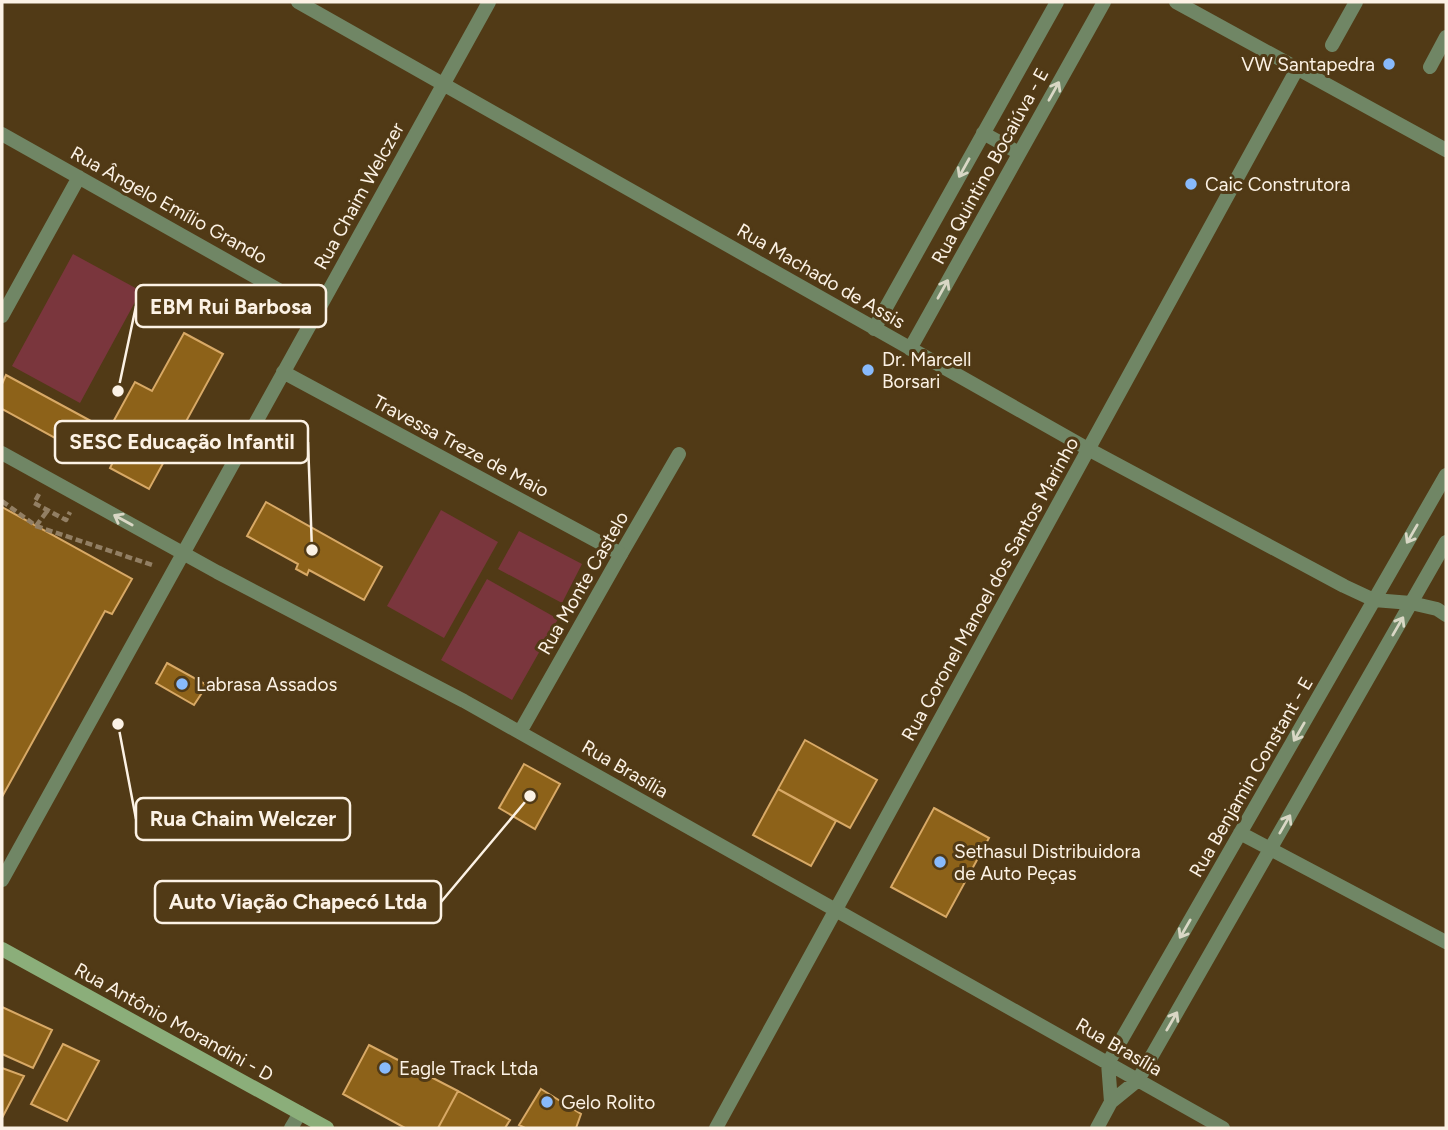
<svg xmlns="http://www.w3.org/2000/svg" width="1448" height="1130" viewBox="0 0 1448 1130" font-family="Figtree,sans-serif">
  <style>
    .green { fill: #7a363d }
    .building { fill: #8d6219; stroke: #d8a966; stroke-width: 2 }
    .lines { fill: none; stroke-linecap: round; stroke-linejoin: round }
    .path { stroke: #927f64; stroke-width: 4.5; stroke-dasharray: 7 3.5; stroke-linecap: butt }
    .lane { stroke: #708665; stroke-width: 14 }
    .street { stroke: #708665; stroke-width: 14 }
    .secondary { stroke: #8bae7a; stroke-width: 14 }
    .oneway { stroke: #d9d7c5 }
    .poi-dot { fill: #88bafc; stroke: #513a16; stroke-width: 2.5 }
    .labels { text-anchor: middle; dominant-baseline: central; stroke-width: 6; stroke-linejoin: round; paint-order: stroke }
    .poi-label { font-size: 19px; fill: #fcf2e5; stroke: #513a16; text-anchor: start }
    .street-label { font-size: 19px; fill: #fcf2e5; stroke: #513a16 }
    .leader { fill: none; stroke: #fcf2e5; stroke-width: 2.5 }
    .callout-dot { fill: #fcf2e5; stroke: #513a16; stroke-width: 2.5 }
    .callout { fill: #513a16; stroke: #fcf2e5; stroke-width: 2.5 }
    .callout-label { font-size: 21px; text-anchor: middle; font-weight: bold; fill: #fcf2e5 }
  </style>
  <rect width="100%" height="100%" fill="#513a16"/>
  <path class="green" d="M73,254L141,291L80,403L12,366Z
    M441,510L498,542L444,638L387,606Z
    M519,531L582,564L562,603L498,569Z
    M487,579L558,619L512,700L441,660Z"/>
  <path class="building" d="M184,333L223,354L149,489L110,468L114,460L91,448L86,455L2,409V384L6,375L102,427L95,440L101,444L135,382L152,391Z
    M266,502L382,567L364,600L309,570L307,575L296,569L298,564L247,536Z
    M2,507L132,579L112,614L105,611L2,797Z
    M167,663L207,685L194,705L156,683Z
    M805,740L877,780L850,828L778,789Z
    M524,764L560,784L535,829L499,808Z
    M778,789L836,821L811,866L753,835Z
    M934,808L989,838L946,917L891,887Z
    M2,1007L52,1030L33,1068L2,1054Z
    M63,1044L99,1061L67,1121L31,1104Z
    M369,1045L458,1091L438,1128H405L343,1094Z
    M2,1068L24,1076L2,1118Z
    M541,1089L581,1114L576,1128H525L519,1125Z
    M458,1091L510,1120L505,1128H438Z"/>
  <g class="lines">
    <path class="path" d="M39,494L34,503L66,520L70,512
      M2,501L36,526L155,566
      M36,526L48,510"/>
    <path class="lane" d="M1332,45L1356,2
      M1430,67L1446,37
      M621,554L679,454"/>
    <path class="street" d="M298,2L1088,449L1344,586L1374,600L1411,603L1437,609L1446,615
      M1176,2L1446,150
      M983,133L1019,153
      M2,134L316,311
      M2,316L79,177
      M874,329L1057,2
      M910,349L1104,2
      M283,372L621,554L520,732
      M2,453L217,572L464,701L1223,1128
      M1240,833L1446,942
      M2,880L489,2
      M1111,1102L1108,1063L1446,475
      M291,1128L300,1113
      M716,1128L1297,69
      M1097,1128L1111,1102L1138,1080L1446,542"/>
    <path class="secondary" d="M2,949L327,1128"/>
  </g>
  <defs><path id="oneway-shaft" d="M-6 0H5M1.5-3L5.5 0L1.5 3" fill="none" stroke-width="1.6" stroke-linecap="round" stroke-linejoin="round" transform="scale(1.75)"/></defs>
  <g class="oneway">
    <use href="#oneway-shaft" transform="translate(1054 91) rotate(-61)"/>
    <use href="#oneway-shaft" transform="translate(964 168) rotate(119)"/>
    <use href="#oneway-shaft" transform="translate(943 289) rotate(-61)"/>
    <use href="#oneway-shaft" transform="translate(123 520) rotate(-151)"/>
    <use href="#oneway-shaft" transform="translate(1412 534) rotate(120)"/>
    <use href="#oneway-shaft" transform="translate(1398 626) rotate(-60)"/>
    <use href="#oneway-shaft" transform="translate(1299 732) rotate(120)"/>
    <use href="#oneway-shaft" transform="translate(1285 824) rotate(-60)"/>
    <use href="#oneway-shaft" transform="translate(1185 929) rotate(120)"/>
    <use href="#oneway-shaft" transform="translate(1172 1021) rotate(-60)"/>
  </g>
  <g class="poi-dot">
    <circle cx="1389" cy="64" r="7"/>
    <circle cx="1191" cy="184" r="7"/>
    <circle cx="868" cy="370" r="7"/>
    <circle cx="182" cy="684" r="7"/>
    <circle cx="940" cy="862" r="7"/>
    <circle cx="385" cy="1068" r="7"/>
    <circle cx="547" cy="1102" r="7"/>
  </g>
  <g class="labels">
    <g class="poi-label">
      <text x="1375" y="64" text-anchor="end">VW Santapedra</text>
      <text x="1205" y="184">Caic Construtora</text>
      <text x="882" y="359">Dr. Marcell<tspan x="882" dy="22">Borsari</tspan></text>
      <text x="196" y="684">Labrasa Assados</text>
      <text x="954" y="851">Sethasul Distribuidora<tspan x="954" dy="22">de Auto Peças</tspan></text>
      <text x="399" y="1068">Eagle Track Ltda</text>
      <text x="561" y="1102">Gelo Rolito</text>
    </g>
    <g class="street-label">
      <text transform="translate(990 166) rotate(-61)">Rua Quintino Bocaiúva - E</text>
      <text transform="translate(359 196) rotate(-61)">Rua Chaim Welczer</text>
      <text transform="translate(169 205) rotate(29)">Rua Ângelo Emílio Grando</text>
      <text transform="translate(821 276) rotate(30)">Rua Machado de Assis</text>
      <text transform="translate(461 446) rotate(28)">Travessa Treze de Maio</text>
      <text transform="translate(583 583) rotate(-60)">Rua Monte Castelo</text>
      <text transform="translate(990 589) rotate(-61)">Rua Coronel Manoel dos Santos Marinho</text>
      <text transform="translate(625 769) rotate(30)">Rua Brasília</text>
      <text transform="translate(1251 777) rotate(-60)">Rua Benjamin Constant - E</text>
      <text transform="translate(174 1022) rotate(29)">Rua Antônio Morandini - D</text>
      <text transform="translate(1119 1047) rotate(30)">Rua Brasília</text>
    </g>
  </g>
  <path class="leader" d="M118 391L136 306M312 550L308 442M118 724L136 819M530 796L441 902"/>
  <g class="callout-dot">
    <circle cx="118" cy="391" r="7"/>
    <circle cx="312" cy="550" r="7"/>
    <circle cx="118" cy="724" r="7"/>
    <circle cx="530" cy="796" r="7"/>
  </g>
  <g class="callout">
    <rect x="136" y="285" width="190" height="42" rx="7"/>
    <rect x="55" y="421" width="253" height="42" rx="7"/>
    <rect x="136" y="798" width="214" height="42" rx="7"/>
    <rect x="155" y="881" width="286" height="42" rx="7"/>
  </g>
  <g class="callout-label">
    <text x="231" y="314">EBM Rui Barbosa</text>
    <text x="182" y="449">SESC Educação Infantil</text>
    <text x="243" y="826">Rua Chaim Welczer</text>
    <text x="298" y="909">Auto Viação Chapecó Ltda</text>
  </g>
  <rect width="1448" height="1130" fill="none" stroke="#fcf2e5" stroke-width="7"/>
</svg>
